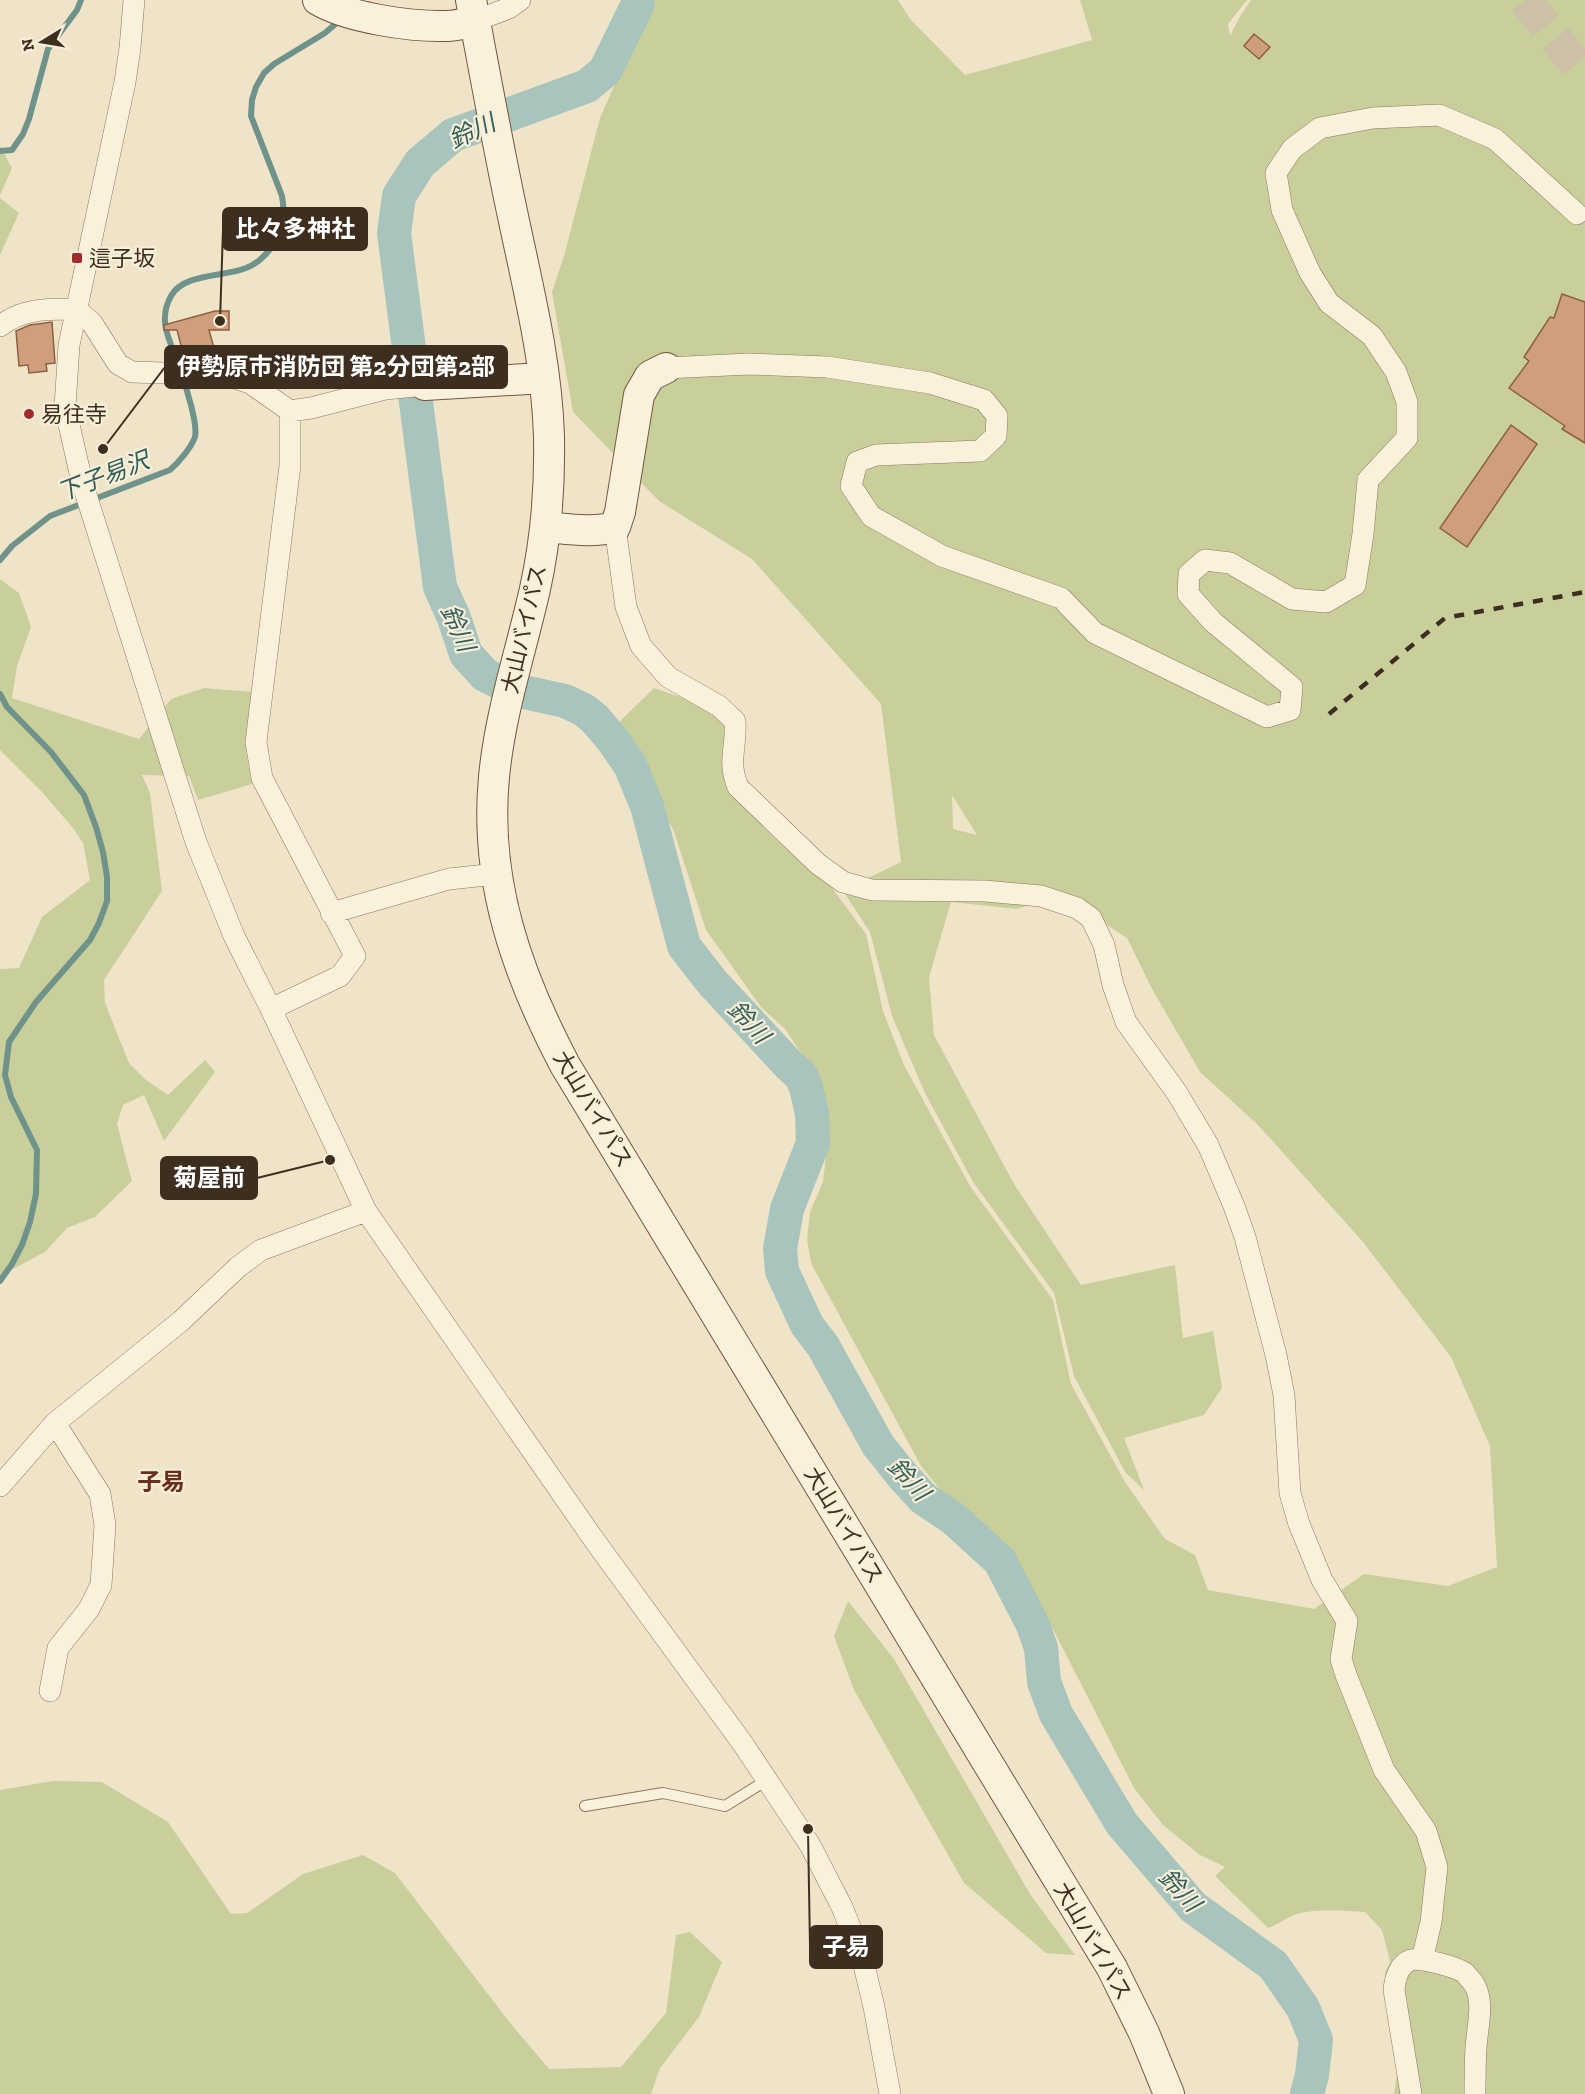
<svg xmlns="http://www.w3.org/2000/svg" width="1585" height="2094" viewBox="0 0 1585 2094" font-family="'Zilla Slab','Noto Sans JP',serif">
  <style>
    .green { fill: #c9cf9b; fill-rule: evenodd }
    .lines { fill: none; stroke-linecap: round; stroke-linejoin: round }
    .stream { stroke: #6f938a; stroke-width: 6 }
    .river { stroke: #a9c4bc; stroke-width: 34 }
    .building { fill: #cf9f7d; stroke: #8d5f41; stroke-width: 1.5 }
    .highway-tunnel { stroke: #ccc0a6; stroke-width: 33; stroke-dasharray: 33 16; stroke-linecap: butt }
    .lane-casing { stroke: #8d765c; stroke-width: 12 }
    .street-casing { stroke: #8d765c; stroke-width: 22 }
    .secondary-casing { stroke: #6f573f; stroke-width: 32 }
    .lane { stroke: #faf1dc; stroke-width: 10 }
    .street { stroke: #faf1dc; stroke-width: 21 }
    .secondary { stroke: #faf1dc; stroke-width: 30 }
    .rail { stroke: #3d2e20; stroke-width: 4.5; stroke-dasharray: 10 10; stroke-linecap: butt }
    .poi-dot { fill: #9e2a2b; stroke: #f7eed8; stroke-width: 2 }
    .labels { text-anchor: middle; dominant-baseline: central; stroke-width: 4.5; stroke-linejoin: round; paint-order: stroke }
    .poi-label { font-size: 22px; fill: #3d2e20; stroke: #f7eed8; text-anchor: start }
    .street-label { font-size: 22px; fill: #3d2e20; stroke: #f7eed8 }
    .water-label { font-size: 24px; font-style: italic; fill: #2f5d5a; stroke: #f7eed8 }
    .neighbourhood-label { font-size: 24px; font-weight: bold; fill: #6b2e1e; stroke: #f7eed8 }
    .leader { fill: none; stroke: #3d2e20; stroke-width: 2 }
    .callout-dot { fill: #3d2e20; stroke: #f7eed8; stroke-width: 2 }
    .callout { fill: #3d2e20; stroke: #3d2e20; stroke-width: 2 }
    .callout-label { font-size: 24px; text-anchor: middle; font-weight: bold; fill: #fff }
  </style>
  <rect width="100%" height="100%" fill="#f0e4c8"/>
  <path class="green" d="M650,0H898L911,20L965,75L1092,40L1080,0H1247L1228,24L1230,36L1239,18L1251,0H1585V2094H1394L1402,2045L1392,2020L1385,1972L1390,1962L1382,1930L1365,1912C1345,1911 1312,1908 1294,1915C1284,1919 1278,1925 1268,1928L1215,1876L1225,1867L1200,1855L1163,1825L1134,1788L1053,1629L1002,1548L955,1508L921,1466L811,1263L807,1239L810,1212L823,1182L827,1147L825,1114L817,1084L805,1059L785,1029L761,1007L706,930L673,829L611,730L654,688L706,706L724,718L730,735L723,756L827,881L866,934L883,1011L904,1065L970,1186L1053,1300L1071,1384L1125,1482L1165,1539L1195,1555L1208,1590L1314,1609L1364,1574L1448,1586L1497,1567L1490,1446L1451,1357L1363,1242L1258,1125L1200,1072L1151,987L1127,938L1059,894L1017,909L951,902L929,977L934,1035L1014,1184L1081,1285L1175,1265L1183,1338L1213,1331L1222,1388L1204,1415L1124,1438L1144,1490L1125,1472L1074,1376L1054,1293L973,1182L924,1091L892,1016L870,932L845,894L866,879L901,862L881,704L752,559L659,501L573,412L552,292L564,256L600,118L649,6ZM952,795L977,835L953,829Z
    M0,146L12,168L0,195Z
    M0,198L19,213L0,255Z
    M0,579L19,593L31,627L17,666L12,698L139,739L171,699L204,688L254,692L246,753L252,784L198,800L189,776L142,775L150,793L162,891L104,980L105,1003L129,1063L146,1080L168,1095L205,1060L215,1072L164,1141L144,1095L123,1105L117,1124L132,1181L95,1217L67,1228L45,1252L0,1276V969L19,968L42,917L90,880L83,843L73,828L42,792L0,750Z
    M848,1601L894,1659L1030,1894L1075,1955L1046,1953L964,1883L854,1690L834,1636Z
    M53,1781L102,1782L168,1822L231,1914L247,1913L303,1874L363,1855L395,1873L511,2024L549,2069L621,2067L666,2013L676,1935L690,1932L722,1962L699,2017L660,2068L651,2094H0V1790Z"/>
  <g class="lines">
    <path class="stream" d="M0,151L12,150L23,134L29,119L48,49L77,10L81,0
      M0,560L12,546L50,516L170,470C179,462 191,448 195,437C197,427 193,414 191,405C187,392 184,378 179,365C170,341 157,321 171,296C183,273 225,277 246,268C257,264 267,254 274,244C284,229 285,213 282,196L251,116L252,100L256,87L264,73L274,64L325,33L340,20
      M0,694L7,707L51,752L84,795L96,827L103,852L107,877V901L99,923L90,940L36,1002L9,1042L5,1075L11,1097L37,1150L36,1194L30,1222L22,1245L12,1264L0,1281"/>
    <path class="river" d="M638,0L637,6L605,71L587,86L453,135L420,163L399,196L394,233L440,587L454,618L466,654L485,675L515,690L565,701L584,710L595,719L612,739L630,765L647,806L684,946L712,982L788,1064L801,1076L806,1087L812,1114L813,1143L787,1209L780,1249L782,1271L807,1325L823,1346L878,1445L902,1475L923,1498L954,1519L1000,1561L1033,1625L1041,1648L1044,1682L1056,1714L1122,1824L1193,1907L1273,1965L1303,2008L1316,2040L1312,2075L1307,2094"/>
  </g>
  <path class="building" d="M1254,34L1270,47L1259,59L1244,46Z
    M1562,294L1585,302V443L1562,429L1565,426L1509,388L1529,361L1524,357L1550,317L1554,318Z
    M215,311H229V330H209L216,355L192,361H185L177,330H164V325Z
    M52,322L55,363L46,364L47,371L29,373L28,365L19,366L16,331L30,325Z
    M1511,425L1537,444L1467,547L1440,528Z"/>
  <g class="lines">
    <path class="highway-tunnel" d="M1525,0L1585,76"/>
    <defs>
      <path id="lane" d="M585,1806L663,1793L725,1806L767,1780"/>
      <path id="street" d="M134,0L130,48L125,82L69,345L65,407L82,482L196,842L234,936L271,1009L366,1211L592,1537L743,1744L810,1845L842,1907L862,1957L874,2007L890,2094
        M475,21L509,8L520,0
        M0,326C23,308 48,309 76,309L92,323L118,364L132,372L195,374L232,377L250,383L290,411L311,408L385,389L425,385
        M666,368L749,364L827,367L930,383L984,400L997,416L996,436L980,451L876,455L857,462L851,486L871,516L942,556L1061,598L1095,633L1267,717L1290,710L1292,687L1213,622L1188,594L1189,574L1205,560L1230,563L1292,599L1326,602L1355,585L1363,534L1368,480L1407,438V402L1396,372L1372,336L1329,303L1310,273L1282,210L1276,173L1292,149L1320,128L1373,118L1439,115L1495,139L1577,214
        M615,527L626,607L641,646L668,677L719,706L735,721C737,748 727,760 738,787L818,864L843,882L872,890L985,891L1041,896L1077,908L1091,918L1104,945L1113,985L1126,1022L1177,1093L1208,1145L1234,1206L1245,1237L1276,1355L1284,1395L1290,1493L1299,1524L1322,1580L1347,1621L1341,1659L1346,1675L1384,1770L1426,1831L1437,1867L1431,1922L1422,1960
        M331,913L449,879L496,874
        M271,1009L340,976L355,956L262,778L256,742L290,465V411
        M0,1486L55,1423L181,1321L238,1267L261,1250L366,1211
        M50,1691L58,1648L89,1609L101,1585L105,1525L100,1494L55,1423
        M1411,2094L1394,1990C1395,1979 1399,1964 1411,1960C1421,1957 1456,1967 1465,1973C1467,1976 1472,1981 1474,1984C1485,2002 1477,2028 1476,2048C1475,2063 1475,2079 1475,2094"/>
      <path id="secondary" d="M318,0C348,18 412,27 447,26C456,26 466,23 475,21
        M471,0C485,74 498,147 514,221C529,292 547,364 549,437C550,488 546,539 535,589C521,651 500,713 494,777C484,881 517,974 565,1065L1112,1968L1144,2033L1169,2094
        M425,385L544,378
        M546,527C569,529 593,533 615,527L620,512L639,395L650,376L666,368"/>
    </defs>
    <use href="#lane" class="lane-casing"/>
    <use href="#street" class="street-casing"/>
    <use href="#secondary" class="secondary-casing"/>
    <use href="#lane" class="lane"/>
    <use href="#street" class="street"/>
    <use href="#secondary" class="secondary"/>
    <path class="rail" d="M1329,714L1445,618L1585,592"/>
  </g>
  <g class="poi-dot">
    <rect x="71" y="252" width="12" height="12" rx="3"/>
    <circle cx="29" cy="414" r="6"/>
  </g>
  <g class="labels">
    <g class="poi-label">
      <text x="89" y="258">這子坂</text>
      <text x="41" y="414">易往寺</text>
    </g>
    <g class="street-label">
      <text transform="translate(524 629) rotate(-77)">大山バイパス</text>
      <text transform="translate(593 1109) rotate(59)">大山バイパス</text>
      <text transform="translate(844 1525) rotate(59)">大山バイパス</text>
      <text transform="translate(1093 1941) rotate(60)">大山バイパス</text>
    </g>
    <g class="water-label">
      <text transform="translate(472 131) rotate(-25)">鈴川</text>
      <text transform="translate(103 476) rotate(-21)">下子易沢</text>
      <text transform="translate(458 628) rotate(66)">鈴川</text>
      <text transform="translate(749 1022) rotate(47)">鈴川</text>
      <text transform="translate(909 1479) rotate(47)">鈴川</text>
      <text transform="translate(1180 1890) rotate(47)">鈴川</text>
    </g>
    <g class="neighbourhood-label">
      <text x="161" y="1481">子易</text>
    </g>
  </g>
  <path class="leader" d="M220 321L223 229M103 449L165 367M330 1160L257 1178M808 1829L810 1947"/>
  <g class="callout-dot">
    <circle cx="220" cy="321" r="6"/>
    <circle cx="103" cy="449" r="6"/>
    <circle cx="330" cy="1160" r="6"/>
    <circle cx="808" cy="1829" r="6"/>
  </g>
  <g class="callout">
    <rect x="223" y="208" width="144" height="42" rx="6"/>
    <rect x="165" y="346" width="342" height="42" rx="6"/>
    <rect x="161" y="1157" width="96" height="42" rx="6"/>
    <rect x="810" y="1926" width="72" height="42" rx="6"/>
  </g>
  <g class="callout-label">
    <text x="295" y="237">比々多神社</text>
    <text x="336" y="375">伊勢原市消防団 第2分団第2部</text>
    <text x="209" y="1186">菊屋前</text>
    <text x="846" y="1955">子易</text>
  </g>
  <g transform="translate(42 42) rotate(259)" stroke="#f7eed8" stroke-width="4.5" paint-order="stroke">
  <path d="M0-4.5L10 22L0 15L-10 22Z" fill="#3d2e20"/>
  <text y="-9" font-size="16" font-weight="bold" text-anchor="middle" fill="#3d2e20">N</text>
  </g>
</svg>
